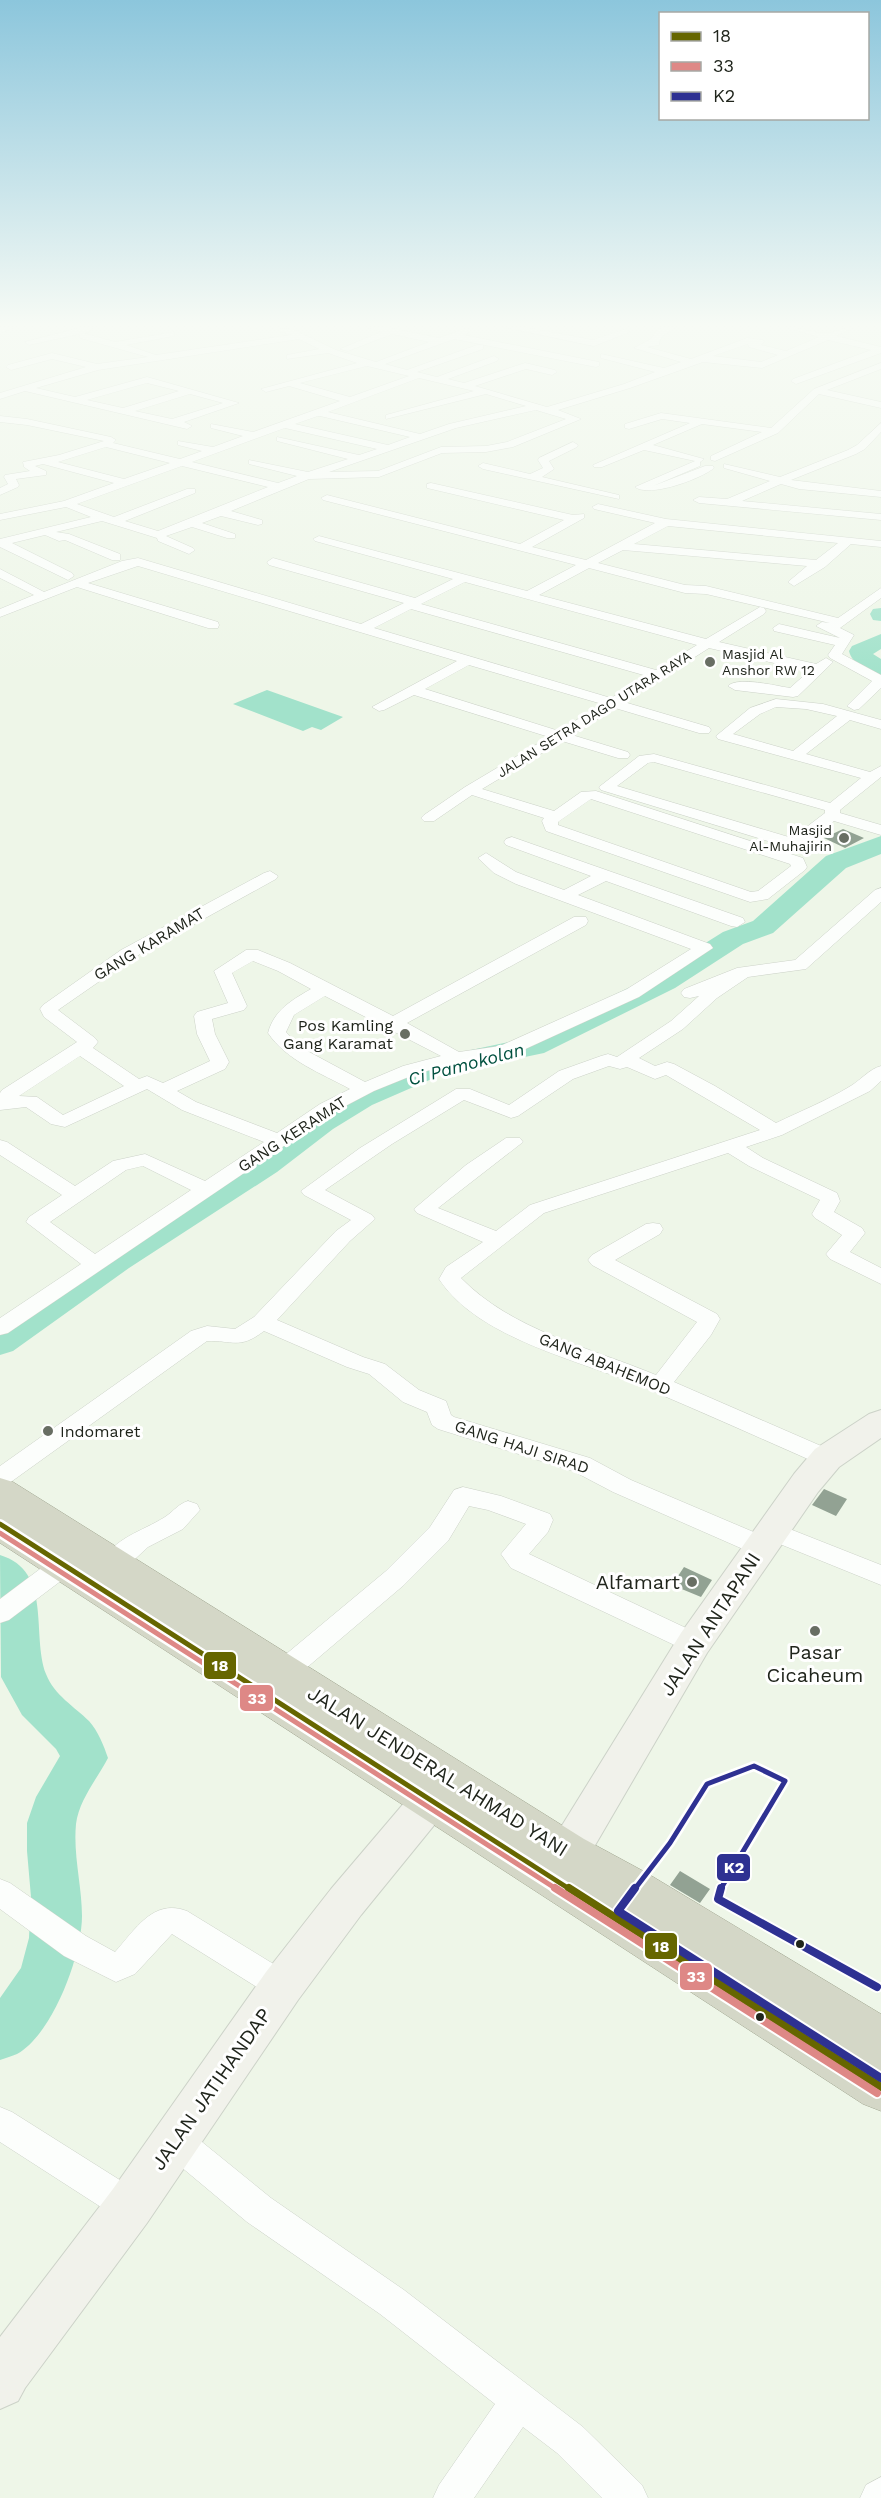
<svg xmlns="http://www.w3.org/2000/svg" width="881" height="2498" viewBox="0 0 881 2498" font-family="'Work Sans',sans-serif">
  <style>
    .water { fill: #a2e2cb }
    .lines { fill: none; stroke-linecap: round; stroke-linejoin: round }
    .river { fill: #a2e2cb; fill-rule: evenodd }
    .building { fill: #92a293 }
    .street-casing { stroke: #ccd2c8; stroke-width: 1 }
    .secondary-casing { stroke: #ccd2c8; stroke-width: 2 }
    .highway-casing { stroke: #a2a792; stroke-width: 1 }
    .street { fill: #fcfefc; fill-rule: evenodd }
    .secondary { fill: #f1f2eb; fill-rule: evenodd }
    .highway { fill: #d4d7c7; fill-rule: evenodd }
    .bus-1-far1-casing { stroke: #fff; stroke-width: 10 }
    .bus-1-casing { stroke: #fff; stroke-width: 12 }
    .bus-2-far1-casing { stroke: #fff; stroke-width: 10 }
    .bus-2-casing { stroke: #fff; stroke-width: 12 }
    .bus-3-far1-casing { stroke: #fff; stroke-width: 10 }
    .bus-3-casing { stroke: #fff; stroke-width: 12 }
    .bus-1-far1 { stroke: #660; stroke-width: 5 }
    .bus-1 { stroke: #660; stroke-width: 8 }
    .bus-2-far1 { stroke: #de8886; stroke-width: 5 }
    .bus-2 { stroke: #de8886; stroke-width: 8 }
    .bus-3-far1 { stroke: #2e3192; stroke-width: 5 }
    .bus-3 { stroke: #2e3192; stroke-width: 8 }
    .poi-dot { fill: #686e63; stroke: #fff; stroke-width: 2 }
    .bus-dot { fill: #20251c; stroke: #fff; stroke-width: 2 }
    .labels { text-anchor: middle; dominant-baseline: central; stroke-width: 6; stroke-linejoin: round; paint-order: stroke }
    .far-poi-label { font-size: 14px; fill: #20251c; stroke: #fff; text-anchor: start }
    .far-street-label { font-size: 14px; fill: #20251c; stroke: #fff }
    .street-label { font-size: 16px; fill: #20251c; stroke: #fff }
    .poi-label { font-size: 16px; fill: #20251c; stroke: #fff; text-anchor: end }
    .water-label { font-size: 18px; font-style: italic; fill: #00503f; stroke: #fff }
    .near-poi-label { font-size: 20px; fill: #20251c; stroke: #fff; text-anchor: end }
    .near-street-label { font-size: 20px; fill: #20251c; stroke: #fff }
    .line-badge { stroke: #fff; stroke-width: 2 }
    .badge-label { font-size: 16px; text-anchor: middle; font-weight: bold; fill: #fff }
  </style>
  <rect width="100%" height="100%" fill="#eef6e8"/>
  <path class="water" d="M267,690L343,717L321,730L312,727L303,731L233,704Z"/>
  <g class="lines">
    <path class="river" d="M881,608V621L873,620L870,614L873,609Z
      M881,634V649L873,654L881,659V676C869,673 852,664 849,651L852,646Z
      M881,836V854L846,868L773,933L743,944L675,988L544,1053L482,1066L471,1064L466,1057L471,1050L523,1039L653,976L723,932L753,921L826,856Z
      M423,1061L434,1064L439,1071L434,1078L372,1105L333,1129L277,1172L129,1268L13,1351L0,1355V1324L103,1252L253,1158L309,1115L348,1091Z
      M0,1555C53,1571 31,1634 46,1674C54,1695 75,1707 89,1721C98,1731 104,1746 108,1758C97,1779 79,1800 76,1824C73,1855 82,1886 82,1916C82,1955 53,2034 17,2054C12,2056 6,2058 0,2060V1998L21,1968L29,1938L31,1897L27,1851V1823L36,1797L60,1756L56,1749L22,1715L1,1677Z"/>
  </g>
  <path class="building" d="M843,829L864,838L845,848L824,838Z
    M824,1489L847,1499L836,1516L812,1505Z
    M684,1567L712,1580L701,1597L672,1585Z
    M680,1871L710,1889L700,1903L670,1885Z"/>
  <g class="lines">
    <defs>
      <path id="street" d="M0,327H16L0,333Z
        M83,327H94L88,332L29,345L25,342Z
        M270,327L294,330L336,350L376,362L429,342L392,334L348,351L340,349L381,332L367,327H385L439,338L467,328L471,331L464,335L599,362V366L596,367L454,339L385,364L407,370L477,345H483V349L417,372L437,377L494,356L499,359L497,361L448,379L464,383L525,363L555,370L557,372L552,375L526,369L475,386L547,407L624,384L655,372L601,358V354L664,368L681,362L634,348L651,339L657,330L664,327H676C668,334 660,334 659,345L647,347L691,359L747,338L763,340L764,342L761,345L786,351L819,337L785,327C799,327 811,333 825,333C833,334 843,327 854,327L836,336L881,347V353L796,384L791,381L793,379L871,350L828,340L762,368L703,362L630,388L558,410L581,419L513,447L486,452L442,453L379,477L309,479L231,511L262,520V524L258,525L221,516L202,523L235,534V538H227L192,527L166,536L193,548L195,550L189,554L158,541L157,538L102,521L56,532L69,534L120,554V560H112L65,540L59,541L45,535L12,543L72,573L74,576L68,580L0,547V539L91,517L66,507L0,520V514L64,501L114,483L43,464L35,466L46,471V475L16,479L19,485L18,487L0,495V488L8,484L4,477L5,475L30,471L24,467L23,462L59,455L104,441L27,425L0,422V416L27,419L111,437L116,440L113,443L180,459L202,451L178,445V441L213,447L243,436L211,428V424L253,432L340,401L289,386L266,392L261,389L357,363L328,353L287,359V355L319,349L299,339L98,370L36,388L75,397L147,377L239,403L184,422L192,426L187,429L25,391L0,399V393L86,367L52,359L11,370L6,367L8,365L52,353L97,364L148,357L80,338V334L83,333L115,342L174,332V336L126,345L156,355L291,335ZM748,344L749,347L778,355L761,362L713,356ZM367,366L409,376L350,397L300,383ZM419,378L474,391L386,415V419L486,394L526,406L449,424L420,434L328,412ZM147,383L179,391L123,408L87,400ZM190,394L223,403L172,419L135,411ZM536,410L566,419L507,442L486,446L441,447L378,471L329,472L456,428ZM318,416H320L410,437L388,445L295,424ZM285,428L377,449L359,455L277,437V441L348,459L308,472L249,460V464L297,476L278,483L192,462ZM106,447L170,463L124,479L58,462ZM182,466L268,487L158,531L125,521L195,493V489H187L114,517L77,504Z
        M503,327H523L593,340L626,329L630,332L594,346Z
        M881,363V369L827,390L881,402V408L819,394L778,433L715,461L711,460V456L762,432L702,424L653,445L704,459L700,462V466L653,486L705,466H713L714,468C701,479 649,498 635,487L695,461L644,450L602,467H594L593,465L690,423L662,419L629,429L625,428V424L661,413L771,428L814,389Z
        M881,423V432L865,449L856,454L791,480L881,491V497L799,489L781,484L742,501L881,514V520L699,503L693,500L699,497L727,499L770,481L724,468V464L780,477L848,450L857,445Z
        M573,442L578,445L577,447L549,461L554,469L542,477L619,495V499L483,469L478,466L483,463L530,474L543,468L538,460L539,458Z
        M431,483L573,515L584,514V518L532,547L586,560L655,523L594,509L592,507L598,504L666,519L881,541V547L851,544L825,567L794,586L788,582L807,566L623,550L598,563L685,585L706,586L838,618L881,588V598L840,628L854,635L842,654L881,675V688L859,709L854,710L847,706L872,681L830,658L828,655L835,645L774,631L773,628L779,624L840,638L816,626L822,622L830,623L706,594L685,593L589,568L539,595L706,639L760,607L764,608L766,611L764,614L719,642L816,664L826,658L833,662L798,696L793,697L735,690L728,686C738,676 776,686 790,688L809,671L709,648L624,702L709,727L711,730L709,733H699L615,708L572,735L628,752L630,755L628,758H618L562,741L482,789L554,811L581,792L596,791L803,858L807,867L805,870L768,899L750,902L546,831L542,821L544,818L472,795L434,821H424L421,818L424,815L465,787L549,737L414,695L384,710L379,711L372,707L457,661L138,566L88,583L218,622L219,625L218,628H208L77,587L0,617V609L34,595L0,578V569L44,592L122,561L138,558L361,624L404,603L269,565L267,562L273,558L415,598L453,579L315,541L313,539L319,536L527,591L576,565L323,500L321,498L327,495L520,544L564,520L427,488V484ZM668,526L838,543L816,560L634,544ZM465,582L697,645L656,670L421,604ZM411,609L647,676L611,698L374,628ZM469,665L602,704L559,731L425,689ZM591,799L790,864L791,866L758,891L751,892L558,825V822Z
        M776,699L823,704L881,720V729L850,720L806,754L870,772L881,766V777L840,810V813L881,825V835L834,821L800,847L794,849L601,790L599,787L639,756L654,754L830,803L861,778L718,739L716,736L750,708ZM776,707L806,709L837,716L793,751L733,734L760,714ZM654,762L825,810V813L792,838L617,786L648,763Z
        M512,837L743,918L745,922L737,927L731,926L606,881L578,895L710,944L713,948L639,997L521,1051L496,1058L448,1065L416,1074L374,1091L334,1112L8,1333L0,1335V1318L81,1264L26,1222L29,1217L62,1195L0,1155V1140L7,1142L75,1186L113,1161L145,1154L205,1181L264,1142L182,1110L147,1089L65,1127L51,1124L26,1107L0,1110V1093L2,1090L77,1042L44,1017L40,1009L43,1005L121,950L264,873L270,871L278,876L276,879L133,958L58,1010L95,1038L98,1042L93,1048L139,1079L147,1076L163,1083L210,1061L197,1034L194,1016L197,1012L228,1003L214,971L246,950H258L290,963L393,1016L574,917H586L588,921L586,925L407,1023L459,1052L500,1046L627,989L691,949L516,884L494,873L478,858L486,853L516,872L564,890L591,876L506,845L504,842L506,839ZM253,961L278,971L311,989C292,1000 274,1010 268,1033C287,1061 321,1073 350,1089L320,1104L277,1133L196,1102L177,1091L225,1069L229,1062L215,1034L212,1019L244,1010L247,1006L232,973ZM325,996L441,1056L403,1066L365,1082L298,1046L286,1032L294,1015ZM80,1056L124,1086L63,1115L37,1097L19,1096ZM143,1166L191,1190L95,1254L50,1222L126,1170Z
        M881,888V902L806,969L748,977L717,998L683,1029L639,1058L655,1066L667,1062L674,1064L715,1086L776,1123C801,1111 826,1101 849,1087C860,1081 869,1069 881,1066V1081L870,1091L782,1135L746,1147L763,1158L837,1193L840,1201L834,1212L862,1228L865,1233L850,1252L881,1268V1284L830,1259L826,1254L842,1235L815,1218L812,1214L820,1200L749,1166L728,1153L544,1213L461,1278C513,1331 589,1347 656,1375L697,1322L592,1265L588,1260L592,1255L646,1224L653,1223L660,1224L663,1229L660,1234L615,1260L717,1314L720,1319L711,1335L674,1382L835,1452L839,1458L835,1464L827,1466L819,1464C760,1438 702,1412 643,1387C580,1360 478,1339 439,1279L446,1267L483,1242L417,1213L414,1209L466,1165L506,1138H520L523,1142L438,1208L496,1231L530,1205L760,1130L666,1075L655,1079L627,1067L620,1069L609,1066L573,1079L518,1116L511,1118L464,1100L392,1144L325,1190L372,1215L375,1219L350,1241L277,1320L363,1357L385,1364L419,1390L446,1401L451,1415L454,1417L590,1458L631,1480L763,1536L760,1531L763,1525L772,1522L881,1565V1585L770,1540L773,1546L770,1553L761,1555L752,1553L613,1492L573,1471L438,1429L432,1425L427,1412L403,1402L369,1374L347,1367L264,1331C239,1350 233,1340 207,1341L8,1484L0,1487V1466L191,1331L207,1326L235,1329L254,1317L336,1231L351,1220L304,1195L301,1191L360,1148L456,1089H470L509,1105L559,1071L601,1056L608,1054L617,1057L671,1021L699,996L690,998L684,997L681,993L684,989L737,968L795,960L875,890Z
        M463,1487L501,1496L550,1514L553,1520L548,1532L529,1554L703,1636L707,1643L703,1650L694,1653L685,1650L511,1568L501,1554L526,1524L488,1510L469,1506L448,1541L404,1585L291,1681L282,1684L273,1681L269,1673L273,1665L386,1571L430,1527L454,1490Z
        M188,1501L197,1504L200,1510L183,1529L148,1547L122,1571L113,1573L104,1571L100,1564C115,1537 141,1532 165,1517C174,1511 178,1504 188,1501Z
        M65,1555L74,1557L78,1564L74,1571L9,1620L0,1623V1599L56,1557Z
        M0,1879L10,1883L86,1936L115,1952C135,1930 153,1898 187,1911L293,1976L297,1986L293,1996L282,2000L271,1996L172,1934L135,1974L116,1982L64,1956L0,1909Z
        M0,2107L12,2112L142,2194L147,2206L142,2218L130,2223L118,2218L0,2142Z
        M174,2124L186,2129L271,2198L404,2290L583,2427L642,2485L648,2498H602L557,2453L523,2427L474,2498H433L439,2485L495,2404L380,2314L247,2222L162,2151L158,2140L162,2129Z
        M881,2477V2498H860L866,2485Z"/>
      <path id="secondary" d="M881,1410V1438L839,1467L818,1492L707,1653L583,1866L568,1871L553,1866L547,1853L553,1840L681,1633L794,1474L815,1449L869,1414Z
        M430,1784L444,1789L450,1801L444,1813L361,1915L298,2000L147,2223L25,2388L18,2401L0,2409V2337L113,2189L266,1972L331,1889L416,1789Z"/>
      <path id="highway" d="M0,1478L13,1482L584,1839L645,1872L881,2014V2111L863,2104L0,1543Z"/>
    </defs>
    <use href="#street" class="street-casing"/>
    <use href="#secondary" class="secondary-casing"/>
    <use href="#highway" class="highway-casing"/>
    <use href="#street" class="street"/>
    <use href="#secondary" class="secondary"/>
    <use href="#highway" class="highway"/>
    <defs>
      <path id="bus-1-far1" d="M0,1524L571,1890"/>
      <path id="bus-1" d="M569,1888L881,2087"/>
      <path id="bus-2-far1" d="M0,1533L558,1890"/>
      <path id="bus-2" d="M555,1888L877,2093"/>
      <path id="bus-3-far1" d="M634,1890L670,1843L707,1784L754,1766L785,1781L720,1890"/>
      <path id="bus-3" d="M635,1888L618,1911L881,2078
        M721,1888L718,1899L877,1987"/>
    </defs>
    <use href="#bus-1-far1" class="bus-1-far1-casing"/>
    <use href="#bus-1" class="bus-1-casing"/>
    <use href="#bus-2-far1" class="bus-2-far1-casing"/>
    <use href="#bus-2" class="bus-2-casing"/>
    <use href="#bus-3-far1" class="bus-3-far1-casing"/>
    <use href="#bus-3" class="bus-3-casing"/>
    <use href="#bus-1-far1" class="bus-1-far1"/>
    <use href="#bus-1" class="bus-1"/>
    <use href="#bus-2-far1" class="bus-2-far1"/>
    <use href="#bus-2" class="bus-2"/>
    <use href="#bus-3-far1" class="bus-3-far1"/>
    <use href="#bus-3" class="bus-3"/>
  </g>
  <linearGradient id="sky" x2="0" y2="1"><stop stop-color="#8cc6dc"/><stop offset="0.48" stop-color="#f7fbf5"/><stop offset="1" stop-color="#f7fbf5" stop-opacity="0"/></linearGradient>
  <rect width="881" height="677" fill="url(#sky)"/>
  <g class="poi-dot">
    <circle cx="710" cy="662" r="6"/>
    <circle cx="844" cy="838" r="6"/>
    <circle cx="405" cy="1034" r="6"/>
    <circle cx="48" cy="1431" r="6"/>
    <circle cx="692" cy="1582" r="6"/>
    <circle cx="815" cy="1631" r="6"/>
  </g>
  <g class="bus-dot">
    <circle cx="800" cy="1944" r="5"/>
    <circle cx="760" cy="2017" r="5"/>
  </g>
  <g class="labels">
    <g class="far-poi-label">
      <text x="722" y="654">Masjid Al<tspan x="722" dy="16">Anshor RW 12</tspan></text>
      <text x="832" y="830" text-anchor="end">Masjid<tspan x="832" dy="16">Al-Muhajirin</tspan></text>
    </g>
    <g class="far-street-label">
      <text transform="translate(594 714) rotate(-32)">JALAN SETRA DAGO UTARA RAYA</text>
    </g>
    <g class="street-label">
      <text transform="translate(149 944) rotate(-31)">GANG KARAMAT</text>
      <text transform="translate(292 1134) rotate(-33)">GANG KERAMAT</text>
      <text transform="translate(605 1364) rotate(22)">GANG ABAHEMOD</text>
      <text transform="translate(522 1447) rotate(18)">GANG HAJI SIRAD</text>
    </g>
    <g class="poi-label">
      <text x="393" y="1025">Pos Kamling<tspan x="393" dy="18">Gang Karamat</tspan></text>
      <text x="60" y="1431" text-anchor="start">Indomaret</text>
    </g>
    <g class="water-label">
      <text transform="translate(466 1064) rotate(-15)">Ci Pamokolan</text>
    </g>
    <g class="near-poi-label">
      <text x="680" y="1582">Alfamart</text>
      <text x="815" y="1652" text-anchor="middle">Pasar<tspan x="815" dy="23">Cicaheum</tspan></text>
    </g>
    <g class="near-street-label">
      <text transform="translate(710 1624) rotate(-57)">JALAN ANTAPANI</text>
      <text transform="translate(438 1771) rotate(32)">JALAN JENDERAL AHMAD YANI</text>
      <text transform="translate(211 2089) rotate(-55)">JALAN JATIHANDAP</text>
    </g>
  </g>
  <g class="line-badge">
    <rect x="203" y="1651" width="34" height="29" rx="6" fill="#660"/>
    <rect x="239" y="1684" width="35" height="28" rx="6" fill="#de8886"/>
    <rect x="716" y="1853" width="35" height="29" rx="6" fill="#2e3192"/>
    <rect x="644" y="1932" width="34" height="28" rx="6" fill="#660"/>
    <rect x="679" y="1962" width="34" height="29" rx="6" fill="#de8886"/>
  </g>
  <g class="badge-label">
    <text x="220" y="1671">18</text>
    <text x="257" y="1704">33</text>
    <text x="734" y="1873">K2</text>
    <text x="661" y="1952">18</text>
    <text x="696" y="1982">33</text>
  </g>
  <rect x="659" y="12" width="210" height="108" fill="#ffffff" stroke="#a6a8a4" stroke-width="1.5"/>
  <rect x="671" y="32" width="30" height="9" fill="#666600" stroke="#a6a8a4" stroke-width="1.5"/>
  <text x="713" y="42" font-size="18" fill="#20251c">18</text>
  <rect x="671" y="62" width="30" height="9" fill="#de8886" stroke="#a6a8a4" stroke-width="1.5"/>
  <text x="713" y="72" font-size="18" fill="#20251c">33</text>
  <rect x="671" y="92" width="30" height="9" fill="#2e3192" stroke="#a6a8a4" stroke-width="1.5"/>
  <text x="713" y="102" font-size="18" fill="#20251c">K2</text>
</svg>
